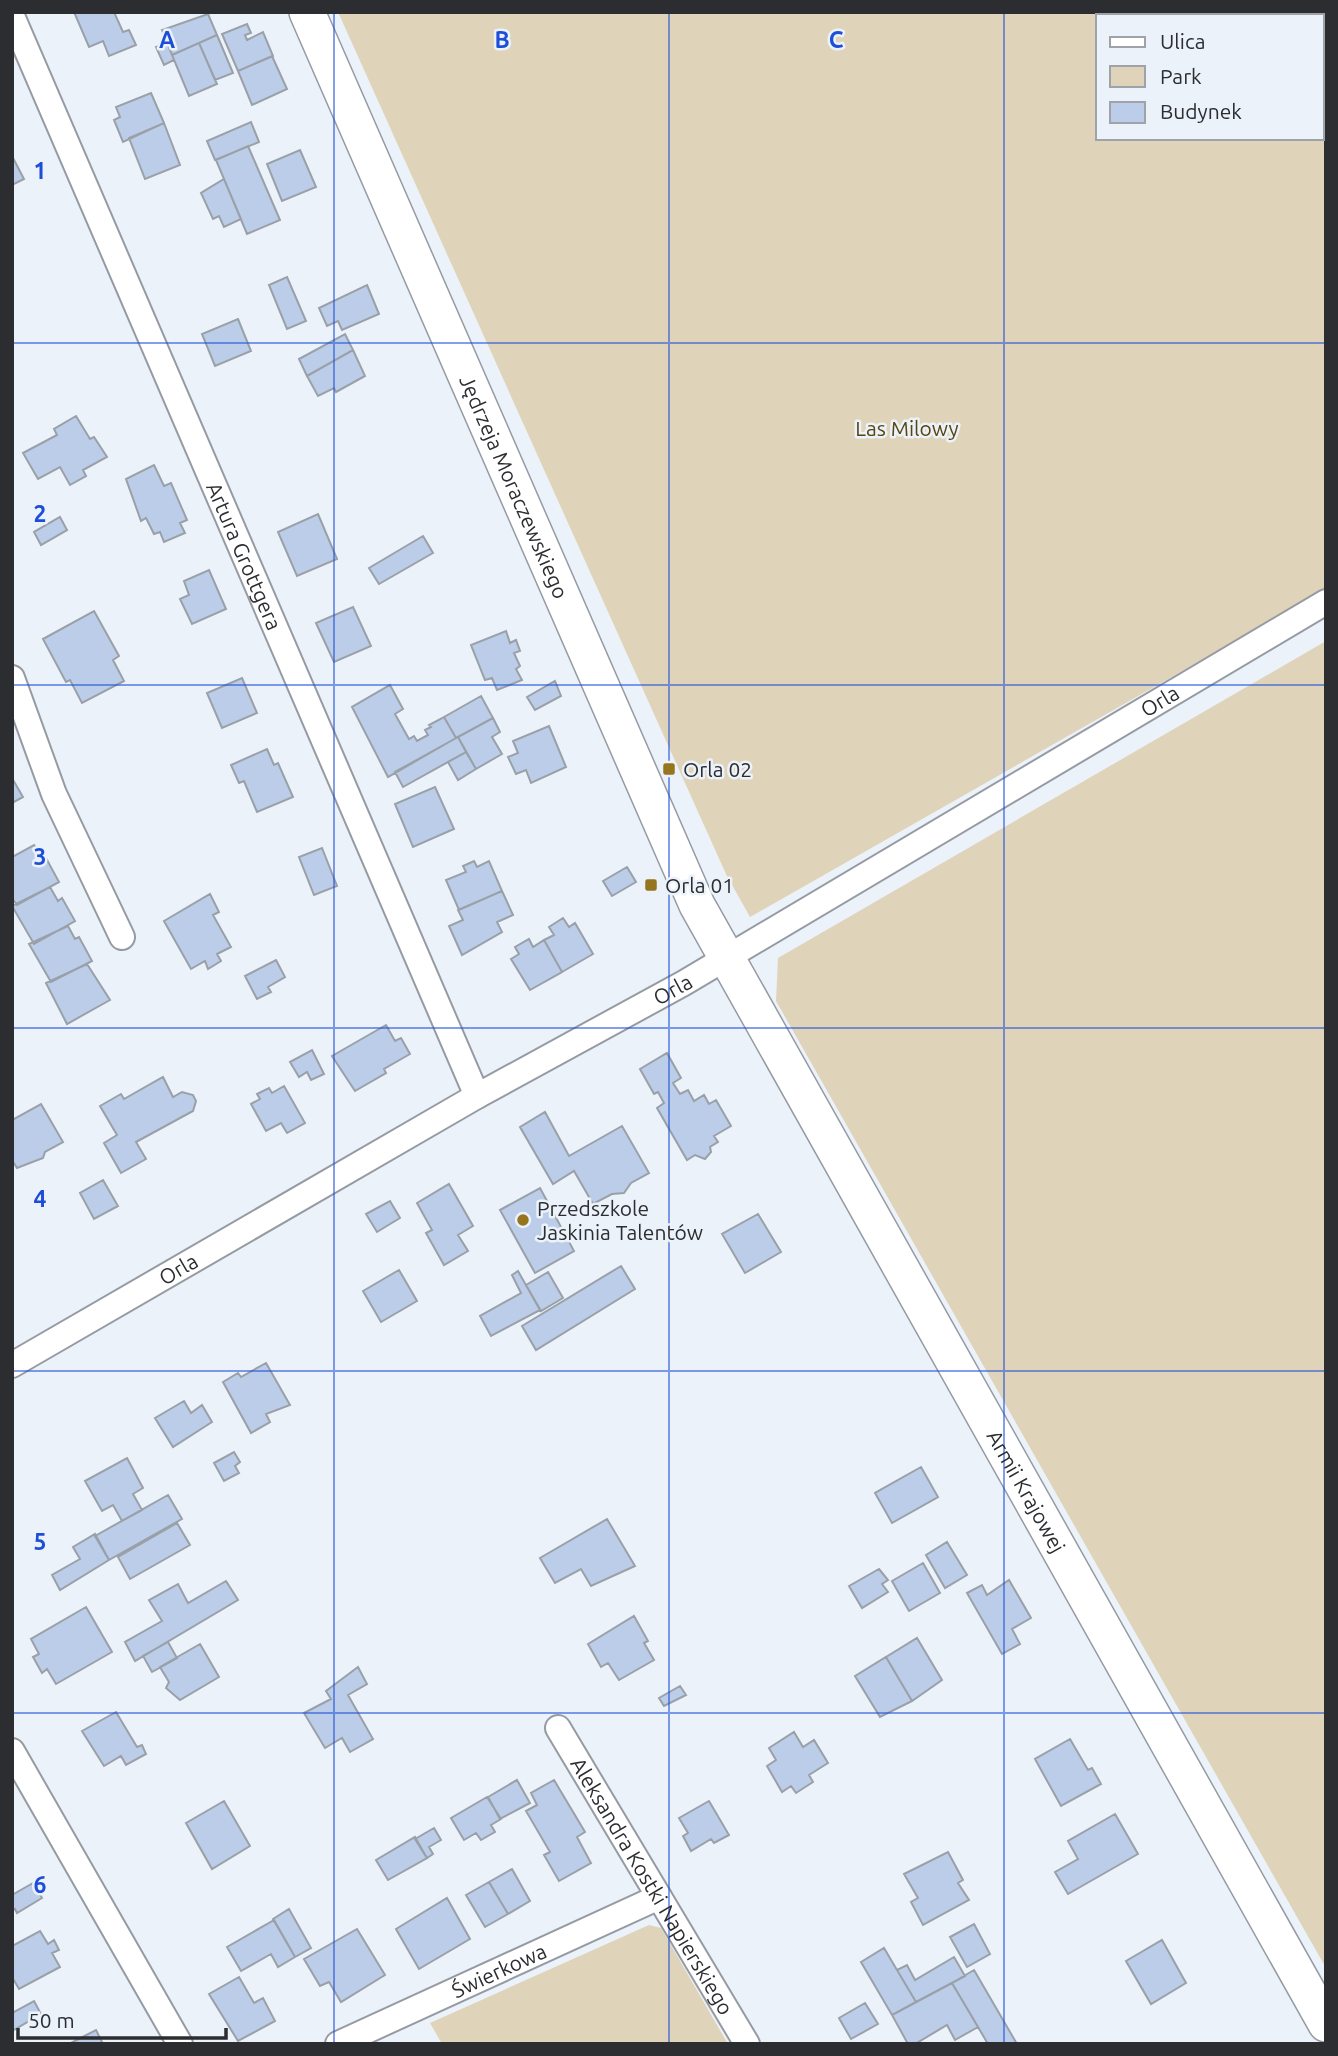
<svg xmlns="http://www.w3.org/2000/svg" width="1338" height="2056" viewBox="0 0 1338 2056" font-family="Ubuntu,sans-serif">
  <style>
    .green { fill: #dfd3b9; fill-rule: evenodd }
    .building { fill: #bbcde8; stroke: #9aa0a8; stroke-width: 2 }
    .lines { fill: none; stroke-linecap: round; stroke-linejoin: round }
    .street-casing { stroke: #969ba3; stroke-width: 28 }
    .secondary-casing { stroke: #969ba3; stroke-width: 38 }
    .street { stroke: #fff; stroke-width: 24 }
    .secondary { stroke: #fff; stroke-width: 35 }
    .grid { fill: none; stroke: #1d4ed8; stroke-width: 2; stroke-opacity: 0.55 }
    .poi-dot { fill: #95751d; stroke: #ecf2fa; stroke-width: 2.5 }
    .labels { text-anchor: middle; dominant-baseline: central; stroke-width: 5; stroke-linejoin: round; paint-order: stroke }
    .park-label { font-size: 21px; fill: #594510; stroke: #ecf2fa }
    .street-label { font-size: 21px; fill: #2b2d30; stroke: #ecf2fa }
    .poi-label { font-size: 21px; fill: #2b2d30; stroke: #ecf2fa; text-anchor: start }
    .grid-label { font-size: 23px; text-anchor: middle; font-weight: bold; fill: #1d4ed8; stroke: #ecf2fa; stroke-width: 5; stroke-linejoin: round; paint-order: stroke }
  </style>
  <rect width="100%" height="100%" fill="#ecf2fa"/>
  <path class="green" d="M338,12H1326V589L750,917L726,874ZM1098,16H1322V138H1098Z
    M1326,641V1968L776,1001L778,958Z
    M649,1925L661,1928L728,2044H442L430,2023Z"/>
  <path class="building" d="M74,12H114L123,32L129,30L136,45L109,56L103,41L89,47Z
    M208,14L217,35L172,55L162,30Z
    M247,24L251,33L245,35L247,40L263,32L273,56L238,71L222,34Z
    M217,35L233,73L215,80L199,43Z
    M167,42L174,60L164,65L156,47Z
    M199,43L217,84L189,96L172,55Z
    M272,56L287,89L252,105L238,71Z
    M151,93L164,123L123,142L114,120L120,117L116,107Z
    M251,122L259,142L215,160L207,141Z
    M164,123L180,165L145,179L129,138Z
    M248,146L280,220L247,234L216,160Z
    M300,150L316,187L282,201L267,164Z
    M12,156L24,179L12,185Z
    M224,179L241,219L224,227L219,216L213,219L201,193Z
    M287,277L306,321L287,329L269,285Z
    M367,285L379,314L342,330L338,321L327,326L319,308Z
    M238,319L251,351L215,366L202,334Z
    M345,334L353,350L307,376L299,359Z
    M353,350L365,376L336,392L334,388L318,396L307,376Z
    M76,416L90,439L94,437L107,457L83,470L86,476L70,485L60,467L38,479L23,453L57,435L54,429Z
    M154,465L164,486L171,483L187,520L180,523L185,533L164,542L160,532L154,534L146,518L141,521L126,479Z
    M318,514L337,559L297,576L278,532Z
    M60,517L67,530L41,545L34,532Z
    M423,536L433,553L379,584L369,568Z
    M209,570L226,609L192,624L180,599L189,595L184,581Z
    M353,607L371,646L334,662L316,623Z
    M94,611L119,656L113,660L124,681L82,703L70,680L66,682L43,639Z
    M506,631L510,643L516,640L520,651L514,653L520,666L516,669L522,680L497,690L492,678L485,680L471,645Z
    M242,678L257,713L222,728L207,693Z
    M555,681L561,696L535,710L527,697Z
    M390,685L403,709L395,714L409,739L414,736L417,741L428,735L425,730L431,727L429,725L444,717L456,738L388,777L352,707Z
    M481,696L493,718L456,738L444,717Z
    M493,718L500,732L492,737L502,754L476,769L458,737Z
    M549,726L566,767L531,783L526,770L516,774L508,757L518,753L513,741Z
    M458,737L466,752L403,787L395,772Z
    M267,749L274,765L278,763L293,797L257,812L244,781L239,783L231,765Z
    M466,752L476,769L458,780L448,762Z
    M12,778L23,797L12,803Z
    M435,787L454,829L413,847L395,804Z
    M34,845L42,861L46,858L59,882L17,905L12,898V857Z
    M322,848L337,886L314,895L299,857Z
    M474,861L477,867L489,861L502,891L459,910L446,880L466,872L463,866Z
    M627,867L636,882L612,896L603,881Z
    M50,887L58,901L62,898L75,921L34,944L12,906Z
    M502,891L513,915L497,922L502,932L462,955L449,926L463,920L458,910Z
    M210,894L219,912L213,915L231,947L217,954L221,961L208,969L205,961L191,969L164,921Z
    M563,918L569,927L575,923L593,954L562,972L544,940L554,935L549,927Z
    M68,926L75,939L79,937L92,961L51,982L29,944Z
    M529,939L533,947L544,940L562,972L530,990L511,959L519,954L515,947Z
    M276,960L285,977L268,987L271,992L257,999L245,976Z
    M87,964L110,1000L67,1024L46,983Z
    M386,1025L395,1041L401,1038L410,1054L384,1069L386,1073L355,1091L332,1056Z
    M312,1050L324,1074L311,1080L307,1072L299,1077L290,1062Z
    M667,1053L681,1078L673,1083L680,1094L688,1090L694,1101L704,1095L709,1104L716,1100L731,1126L714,1136L718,1142L710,1147L711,1152L705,1159L695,1155L687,1160L657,1108L664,1103L658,1092L654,1094L640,1069Z
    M163,1077L173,1097L182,1092L193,1095L196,1101L193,1111L136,1142L146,1159L121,1173L104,1143L117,1135L100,1106L121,1094L124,1099Z
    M284,1086L305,1123L287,1133L281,1123L266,1131L251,1104L260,1099L257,1094L269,1088L272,1093Z
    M41,1104L63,1142L45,1152L43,1158L17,1168L12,1160V1120Z
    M545,1112L569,1156L622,1126L649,1173L631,1183L624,1193L612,1194L593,1204L574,1171L553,1184L520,1127Z
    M103,1180L118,1206L94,1219L80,1193Z
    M449,1184L473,1226L458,1235L468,1251L444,1265L426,1233L432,1230L417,1203Z
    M540,1188L574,1251L535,1273L500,1210Z
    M390,1201L400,1218L377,1232L366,1214Z
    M758,1214L781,1252L745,1273L722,1234Z
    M621,1266L635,1289L536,1350L522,1326Z
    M399,1270L417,1301L381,1322L363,1291Z
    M518,1271L540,1310L491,1336L480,1316L521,1293L512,1275Z
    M548,1272L563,1298L541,1311L526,1285Z
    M266,1363L290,1405L266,1414L270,1422L251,1433L223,1382L238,1373L241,1377Z
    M184,1401L191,1413L202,1405L212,1422L173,1447L155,1418Z
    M234,1452L240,1462L235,1466L239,1473L224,1481L214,1463Z
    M127,1458L143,1488L133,1494L142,1510L122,1521L113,1505L102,1511L85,1481Z
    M921,1467L938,1497L892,1523L875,1493Z
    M168,1495L182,1519L109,1560L95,1536Z
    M607,1519L635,1566L591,1586L581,1569L555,1583L540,1558Z
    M177,1523L190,1545L130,1579L118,1557Z
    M95,1534L109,1560L60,1590L52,1575L80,1559L73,1547Z
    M947,1542L967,1575L945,1588L926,1555Z
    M923,1563L940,1593L909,1611L892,1581Z
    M879,1569L888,1580L882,1584L888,1592L862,1608L849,1586Z
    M1009,1580L1031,1618L1012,1629L1020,1644L1002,1654L967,1593L982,1585L987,1595Z
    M226,1581L238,1600L135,1661L125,1642L162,1621L149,1600L178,1584L188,1603Z
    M86,1607L112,1652L56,1684L47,1669L42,1673L33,1657L39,1654L31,1639Z
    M634,1616L648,1641L644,1643L654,1660L619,1680L608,1663L601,1667L588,1644Z
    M917,1638L942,1680L912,1701L886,1657Z
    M168,1642L177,1658L152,1672L143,1656Z
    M200,1644L219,1677L180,1700L166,1688L169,1682L160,1667Z
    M886,1657L912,1701L880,1717L855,1676Z
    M358,1667L367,1684L348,1695L373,1739L350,1752L342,1738L325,1748L304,1713L331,1699L326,1691Z
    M680,1686L686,1695L664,1706L659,1698Z
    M116,1712L137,1747L142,1745L146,1754L126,1765L121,1756L104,1766L82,1731Z
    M794,1732L803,1747L814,1740L828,1763L809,1775L813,1782L796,1793L791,1786L782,1792L767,1766L776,1760L769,1748Z
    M1070,1739L1088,1770L1092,1768L1101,1784L1061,1806L1035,1759Z
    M517,1780L530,1803L500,1819L488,1797Z
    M554,1780L585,1832L577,1837L591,1863L559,1881L544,1855L550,1852L526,1811L537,1805L531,1793Z
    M487,1797L501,1819L491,1825L495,1832L481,1840L476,1833L464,1840L451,1818Z
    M224,1801L250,1846L212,1869L186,1823Z
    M709,1801L729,1835L714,1843L711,1839L691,1851L683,1836L688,1833L679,1818Z
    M1115,1814L1138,1854L1068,1894L1055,1872L1078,1859L1068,1841Z
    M434,1828L441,1840L429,1847L433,1854L427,1858L415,1839Z
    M415,1837L427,1858L388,1880L376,1860Z
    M948,1852L963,1880L958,1883L969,1900L923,1925L911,1902L918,1898L904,1874Z
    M512,1869L530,1901L508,1914L489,1882Z
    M489,1882L508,1914L485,1927L466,1895Z
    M33,1883L42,1898L17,1913L15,1909L12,1911V1895Z
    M447,1898L470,1939L419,1969L396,1929Z
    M289,1909L311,1948L295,1957L273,1919Z
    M274,1920L295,1957L278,1967L271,1954L241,1971L227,1947Z
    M974,1924L990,1954L967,1967L950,1937Z
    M357,1929L385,1975L341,2002L329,1982L320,1986L304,1959Z
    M40,1931L48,1944L54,1940L59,1950L52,1953L60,1967L19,1989L12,1977V1946Z
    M1162,1940L1186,1983L1151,2004L1126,1961Z
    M884,1948L916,2002L892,2015L861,1962Z
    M954,1957L965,1976L916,2002L897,1970L907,1965L915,1980Z
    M974,1970L1017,2044H988L952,1983Z
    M239,1977L254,2003L263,1998L275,2021L238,2041L209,1994Z
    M952,1983L978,2027L955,2040L947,2025L915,2044H908L892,2015Z
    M34,2001L41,2014L12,2031V2013Z
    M865,2003L878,2024L851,2039L839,2018Z
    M96,2030L103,2044H69Z"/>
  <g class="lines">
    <defs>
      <g id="street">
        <path id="s1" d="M12,16L477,1096"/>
        <path d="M12,678L54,794L122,937"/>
        <path id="s2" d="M12,1365L477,1096L684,983L1326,602"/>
        <path id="s3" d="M558,1728L747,2044"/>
        <path d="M12,1751L180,2044"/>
        <path id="s4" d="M338,2044L659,1897"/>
      </g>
      <g id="secondary">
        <path id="s5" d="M307,12L697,905L1326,2024"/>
      </g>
    </defs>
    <use href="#street" class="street-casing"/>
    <use href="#secondary" class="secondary-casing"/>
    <use href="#street" class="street"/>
    <use href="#secondary" class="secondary"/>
  </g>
  <path class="grid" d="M334,12V2044M669,12V2044M1004,12V2044M12,343H1326M12,685H1326M12,1028H1326M12,1371H1326M12,1713H1326"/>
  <g class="poi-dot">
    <rect x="662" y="762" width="14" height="14" rx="3.5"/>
    <rect x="644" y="878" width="14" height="14" rx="3.5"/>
    <circle cx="523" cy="1220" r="7"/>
  </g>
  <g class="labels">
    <g class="park-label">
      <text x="907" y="428">Las Milowy</text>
    </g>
    <g class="street-label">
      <text stroke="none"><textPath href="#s5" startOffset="518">Jędrzeja Moraczewskiego</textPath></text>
      <text stroke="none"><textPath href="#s1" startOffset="588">Artura Grottgera</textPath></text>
      <text stroke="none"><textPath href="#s2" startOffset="1326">Orla</textPath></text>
      <text stroke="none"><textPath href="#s2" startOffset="760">Orla</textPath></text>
      <text stroke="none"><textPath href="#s2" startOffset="192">Orla</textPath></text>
      <text stroke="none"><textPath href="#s5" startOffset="1647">Armii Krajowej</textPath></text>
      <text stroke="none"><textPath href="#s3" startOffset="184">Aleksandra Kostki Napierskiego</textPath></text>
      <text stroke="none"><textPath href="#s4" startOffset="177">Świerkowa</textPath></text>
    </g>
    <g class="poi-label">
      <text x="683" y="769">Orla 02</text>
      <text x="665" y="885">Orla 01</text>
      <text x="537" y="1208">Przedszkole<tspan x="537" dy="24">Jaskinia Talentów</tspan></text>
    </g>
  </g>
  <g class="grid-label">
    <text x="167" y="48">A</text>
    <text x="502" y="48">B</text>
    <text x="836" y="48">C</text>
    <text x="40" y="179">1</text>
    <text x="40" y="522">2</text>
    <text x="40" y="865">3</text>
    <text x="40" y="1207">4</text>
    <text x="40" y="1550">5</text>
    <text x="40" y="1893">6</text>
  </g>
  <rect width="1338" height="2056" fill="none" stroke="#2b2d30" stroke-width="28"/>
  <rect x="1096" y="14" width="228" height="126" fill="#ecf2fa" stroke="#9fa3a9" stroke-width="2"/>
  <rect x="1110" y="37" width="35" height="10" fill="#ffffff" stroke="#9fa3a9" stroke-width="2"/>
  <text x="1160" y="49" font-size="21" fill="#2b2d30">Ulica</text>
  <rect x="1110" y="66" width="35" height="21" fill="#dfd3b9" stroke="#9fa3a9" stroke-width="2"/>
  <text x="1160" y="84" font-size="21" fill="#2b2d30">Park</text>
  <rect x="1110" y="102" width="35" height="21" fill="#bbcde8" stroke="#9fa3a9" stroke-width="2"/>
  <text x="1160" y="119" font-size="21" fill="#2b2d30">Budynek</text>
  <path d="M18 2028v10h208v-10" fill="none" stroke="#2b2d30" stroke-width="3.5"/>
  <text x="28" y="2028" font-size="21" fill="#2b2d30" stroke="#ecf2fa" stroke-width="5" paint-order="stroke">50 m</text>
</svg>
